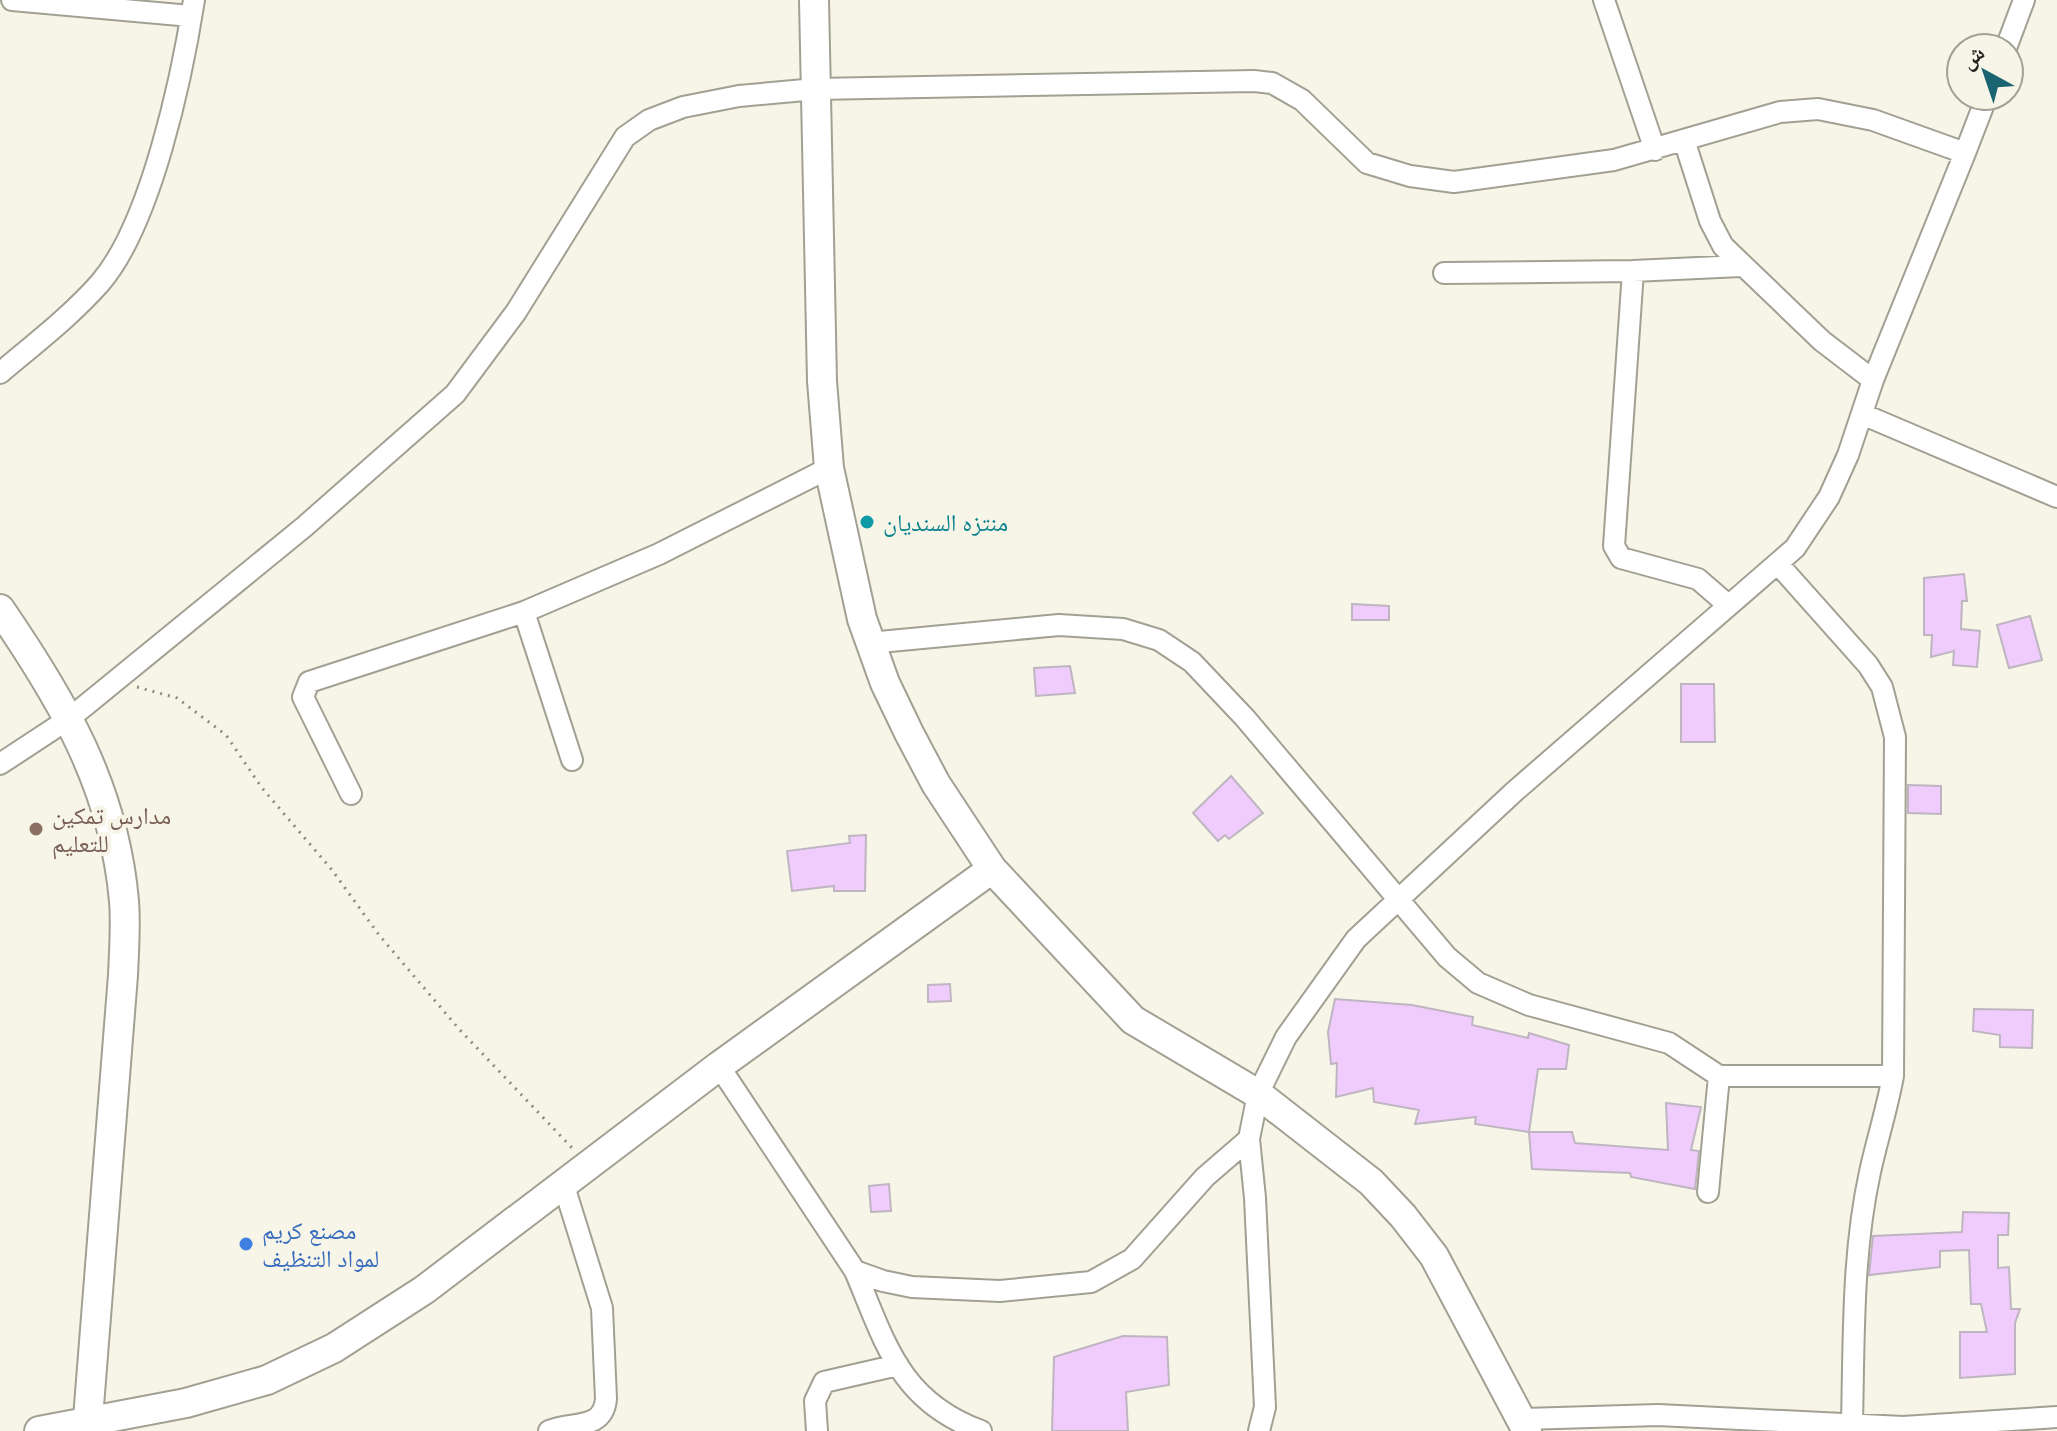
<svg xmlns="http://www.w3.org/2000/svg" width="2057" height="1431" viewBox="0 0 2057 1431" font-family="Merriweather,'Noto Naskh Arabic',serif">
  <style>
    .building { fill: #f0ccfd; stroke: #beb5c1; stroke-width: 2 }
    .lines { fill: none; stroke-linecap: round; stroke-linejoin: round }
    .street-casing { stroke: #a2a093; stroke-width: 24 }
    .secondary-casing { stroke: #a2a093; stroke-width: 32 }
    .path { stroke: #8c8b81; stroke-width: 3; stroke-dasharray: 2 6; stroke-linecap: butt }
    .street { stroke: #fff; stroke-width: 20 }
    .secondary { stroke: #fff; stroke-width: 28 }
    .culture-dot { fill: #0f9aa8; stroke: #f7f5e7; stroke-width: 3 }
    .education-dot { fill: #8d6e63; stroke: #f7f5e7; stroke-width: 3 }
    .shop-dot { fill: #3f7fe0; stroke: #f7f5e7; stroke-width: 3 }
    .labels { text-anchor: middle; dominant-baseline: central; stroke-width: 8; stroke-linejoin: round; paint-order: stroke }
    .culture-label { font-size: 24px; fill: #0d838f; stroke: #f7f5e7; text-anchor: start }
    .education-label { font-size: 24px; fill: #785e54; stroke: #f7f5e7; text-anchor: start }
    .shop-label { font-size: 24px; fill: #366cbe; stroke: #f7f5e7; text-anchor: start }
  </style>
  <rect width="100%" height="100%" fill="#f7f5e7"/>
  <path class="building" d="M1964,574L1967,601H1962L1961,629L1980,631L1977,667L1953,665L1954,651L1931,657L1932,635H1924V578Z
    M1352,604L1389,606V620H1352Z
    M2030,616L2042,660L2009,668L1997,625Z
    M1070,666L1075,693L1036,696L1034,668Z
    M1681,684H1714L1715,742H1681Z
    M1231,776L1263,813L1229,839L1225,835L1218,841L1193,813Z
    M1908,785L1941,786V814L1908,813Z
    M866,835L865,891H834V886L792,891L787,851L850,843L849,836Z
    M950,984L951,1001L928,1002V985Z
    M1335,999L1412,1005L1473,1017L1472,1025L1528,1038L1529,1033L1569,1045L1566,1069H1538L1529,1132L1475,1124L1476,1117L1415,1124L1419,1110L1374,1102L1373,1088L1336,1097L1337,1063L1331,1064L1328,1032Z
    M1974,1009L2033,1010L2032,1048L2000,1047V1035L1973,1031Z
    M1666,1103L1701,1107L1691,1150L1699,1151L1695,1189L1631,1177L1630,1173L1532,1169L1529,1132H1572L1575,1143L1668,1150Z
    M889,1184L891,1211L871,1212L869,1186Z
    M1963,1212L2009,1213L2008,1235H1998V1268L2009,1267L2011,1309H2020L2015,1323V1374L1960,1378V1332H1987L1981,1304H1971L1969,1250L1940,1251V1267L1869,1275L1873,1236L1962,1232Z
    M1123,1336L1167,1337L1169,1385L1126,1392L1128,1431H1052L1054,1357Z"/>
  <g class="lines">
    <defs>
      <path id="street" d="M12,0L191,16
        M1604,0L1655,150
        M2006,48L2024,0
        M1685,143L1710,221L1723,246L1822,341L1873,380
        M1444,273L1633,271
        M0,373C33,345 71,316 100,283C151,224 182,77 194,0
        M1862,414L2057,497
        M1778,564L1868,665L1882,687L1895,737L1893,1076C1887,1109 1877,1140 1870,1172C1852,1254 1854,1340 1852,1423
        M1728,605L1698,579L1621,558L1614,546L1633,271L1741,266
        M524,612L572,760
        M869,643L1059,625L1123,629L1159,640L1192,662L1245,718L1447,957L1478,983L1529,1005L1669,1043L1719,1076L1708,1192
        M0,764L70,718L304,527L455,394L516,312L625,137L649,120L683,107L739,96L816,89L1254,81L1272,83L1302,100L1367,163L1410,176L1454,182L1614,160L1780,112L1818,109L1873,120L1965,153L1987,96
        M351,794L303,697L309,682L524,612L659,554L829,468
        M719,1066L855,1271L883,1281L912,1287L1000,1291L1091,1282L1132,1259L1205,1177L1249,1139L1258,1094L1286,1037L1356,939L1515,791L1795,548L1829,497L1848,455L1873,380L1965,153
        M1719,1076H1893
        M1249,1139L1255,1198L1265,1407L1259,1431
        M855,1271C886,1345 900,1401 981,1431
        M1520,1419L1658,1415L1903,1427L2057,1417
        M549,1431C572,1421 603,1431 606,1399L602,1308L564,1186
        M817,1431L815,1401L824,1382L898,1365"/>
      <path id="secondary" d="M814,0L822,381L829,468L862,619L885,683L909,733L936,784L992,869L1133,1020L1258,1094L1371,1182L1403,1216L1434,1256L1527,1431
        M0,609C63,701 114,787 124,901C126,925 124,950 123,975L87,1431
        M39,1431L186,1403L267,1380L334,1348L424,1290L719,1066L992,869"/>
    </defs>
    <use href="#street" class="street-casing"/>
    <use href="#secondary" class="secondary-casing"/>
    <path class="path" d="M137,687L177,698L226,735L262,788L332,870L379,935L459,1029L573,1149"/>
    <use href="#street" class="street"/>
    <use href="#secondary" class="secondary"/>
  </g>
  <circle class="culture-dot" cx="867" cy="522" r="8"/>
  <circle class="education-dot" cx="36" cy="829" r="8"/>
  <circle class="shop-dot" cx="246" cy="1244" r="8"/>
  <g class="labels">
    <g class="culture-label">
      <text x="883" y="522">منتزه السنديان</text>
    </g>
    <g class="education-label">
      <text x="52" y="815">مدارس تمكين<tspan x="52" dy="28">للتعليم</tspan></text>
    </g>
    <g class="shop-label">
      <text x="262" y="1230">مصنع كريم<tspan x="262" dy="28">لمواد التنظيف</tspan></text>
    </g>
  </g>
  <g transform="translate(1985 72) rotate(320)"><circle r="38" fill="#f7f5e7" stroke="#a2a196" stroke-width="2"/>
  <path d="M0-6L14 30L0 20L-14 30Z" fill="#1a6371"/>
  <text y="-12" font-size="22" font-weight="bold" text-anchor="middle" fill="#23221d">ش</text>
  </g>
</svg>
